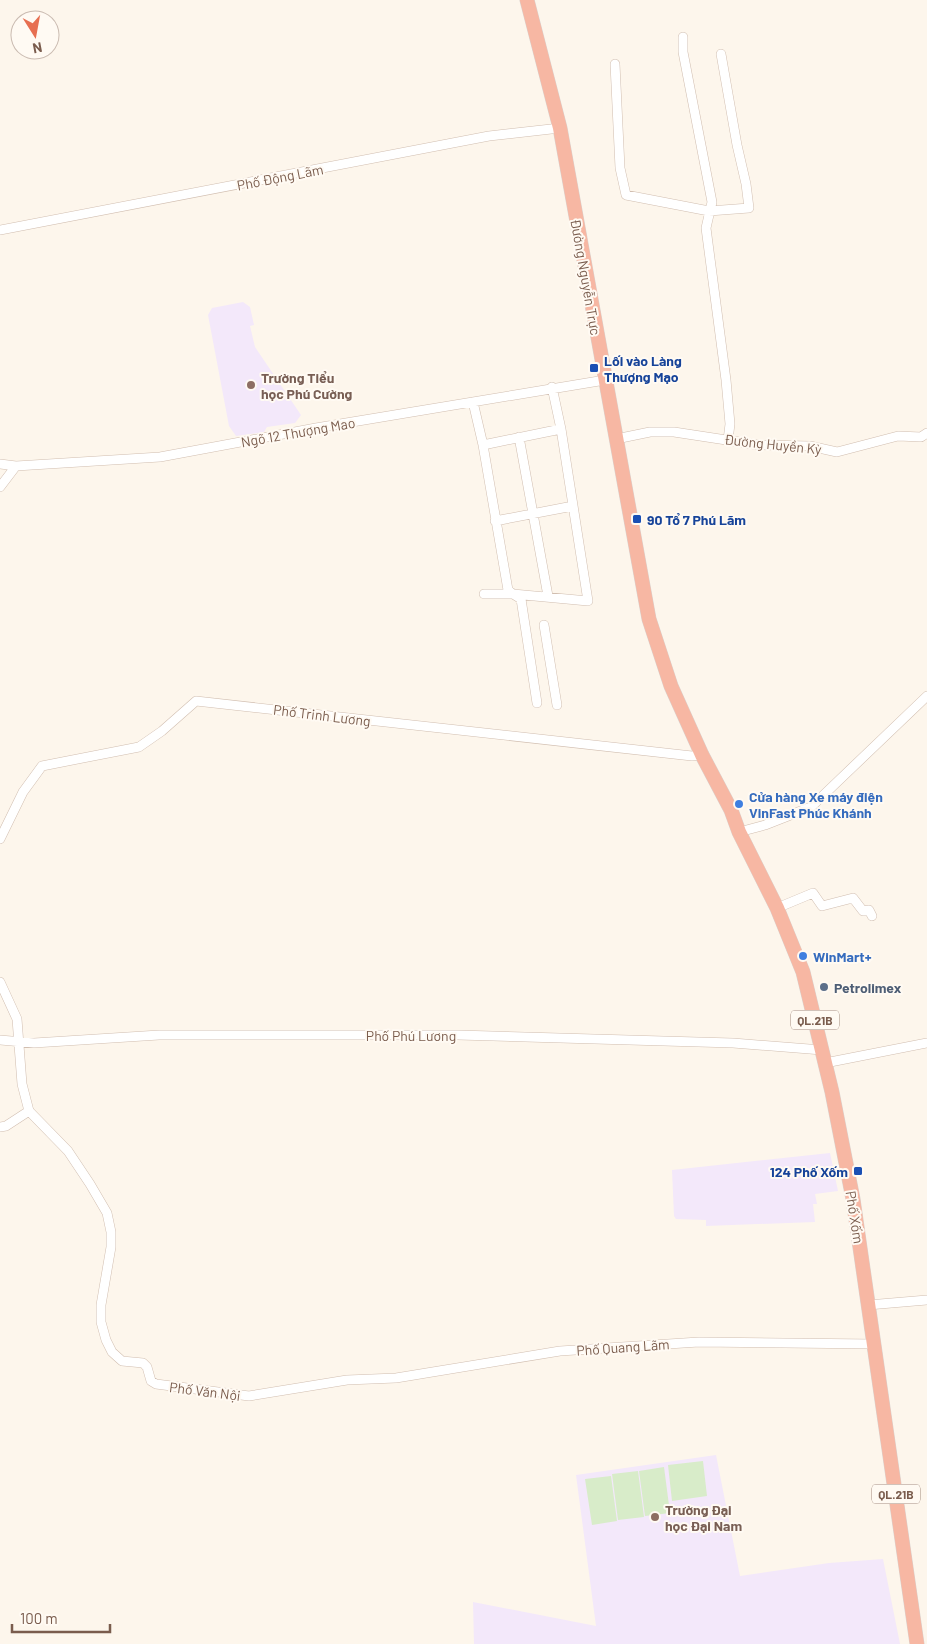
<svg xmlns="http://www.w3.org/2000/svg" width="927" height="1644" viewBox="0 0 927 1644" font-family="Barlow,sans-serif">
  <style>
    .education { fill: #f3e8fa }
    .green { fill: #d8ecc9 }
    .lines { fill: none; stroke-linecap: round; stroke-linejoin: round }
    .minor-casing { stroke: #d1beb0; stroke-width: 10 }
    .highway-casing { stroke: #dad1cd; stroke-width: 15 }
    .minor { stroke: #fff; stroke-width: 9 }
    .highway { stroke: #f7b7a3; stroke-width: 14 }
    .transit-dot { fill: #1a4fb4; stroke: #fffaf3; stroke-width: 2 }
    .education-dot { fill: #8d6e63; stroke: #fffaf3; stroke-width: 2 }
    .shop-dot { fill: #3f7fe0; stroke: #fffaf3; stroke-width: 2 }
    .service-dot { fill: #5c6f8a; stroke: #fffaf3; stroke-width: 2 }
    .labels { text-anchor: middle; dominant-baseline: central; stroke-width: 4; stroke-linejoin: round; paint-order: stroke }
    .shield { fill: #fffaf3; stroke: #a28b7f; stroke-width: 1 }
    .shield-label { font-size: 12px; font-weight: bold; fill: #7a5c4d }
    .street-label { font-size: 14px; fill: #7a5c4d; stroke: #fffaf3 }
    .transit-label { font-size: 14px; font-weight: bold; fill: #164399; stroke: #fffaf3; text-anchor: start }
    .education-label { font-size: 14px; font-weight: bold; fill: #785e54; stroke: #fffaf3; text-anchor: start }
    .shop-label { font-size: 14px; font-weight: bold; fill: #366cbe; stroke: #fffaf3; text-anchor: start }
    .service-label { font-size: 14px; font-weight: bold; fill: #4e5e75; stroke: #fffaf3; text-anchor: start }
  </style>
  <rect width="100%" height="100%" fill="#fdf6ec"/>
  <path class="education" d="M243,302L250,307L254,325L250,326L255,347L301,415L295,423L267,427L264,432L236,436L229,426L208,315L212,308Z
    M830,1153L838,1191L815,1194L817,1204H813L815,1222L706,1226V1220L676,1219L674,1216L672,1170Z
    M716,1455L740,1576L829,1563L883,1559L900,1644H474L473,1602L596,1626L576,1475Z"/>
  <path class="green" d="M703,1461L707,1496L672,1501L668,1465Z
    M664,1467L670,1513L645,1516L639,1471Z
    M638,1471L644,1517L618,1520L612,1474Z
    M611,1476L617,1521L592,1525L585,1479Z"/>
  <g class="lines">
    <defs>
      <path id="minor" d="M683,37V52L712,202L706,228L726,380L730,424L728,440
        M615,64L620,168L626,195L709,211L749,208L746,184L737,145L721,54
        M0,230L489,136L560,128
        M552,387L561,429
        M473,402L483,445L508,590L513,594L588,601L561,429L483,445
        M519,437L548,596
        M616,439L650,432H674L759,445L810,446L837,452L898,436L921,437L927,433
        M0,464L16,466
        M0,487L16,466L160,457L316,428L605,380
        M495,521L573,506
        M484,594H513L521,599L537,703
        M544,625L557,705
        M739,832L765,825L811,807L927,696
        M0,839L23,792L42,766L139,747L162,731L196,701L692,756L702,755
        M777,908L813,893L822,906L853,898L863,911L869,910L872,916
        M0,982L17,1019L22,1084L29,1111L68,1151L90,1184L107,1213L111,1232V1247L101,1305V1322L106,1340L112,1352L122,1361L143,1363L147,1367L151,1381L156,1384L249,1396L347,1380L396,1378L560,1351L699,1342L874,1344
        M0,1040L34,1043L159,1035H458L733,1043L822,1050
        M825,1063L927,1043
        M0,1127L6,1126L29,1111
        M868,1305L927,1300"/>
      <path id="highway" d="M527,0L560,128L649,619L671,686L702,755L731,810L739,832L777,908L803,972L832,1092L853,1199L917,1644"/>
    </defs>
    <use href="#minor" class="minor-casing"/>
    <use href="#highway" class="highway-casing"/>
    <use href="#minor" class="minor"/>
    <use href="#highway" class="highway"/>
  </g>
  <g class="transit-dot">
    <rect x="589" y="363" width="10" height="10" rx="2.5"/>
    <rect x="632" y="514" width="10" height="10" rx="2.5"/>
    <rect x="853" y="1166" width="10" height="10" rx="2.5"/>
  </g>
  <g class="education-dot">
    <circle cx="251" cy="385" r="5"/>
    <circle cx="655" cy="1517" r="5"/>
  </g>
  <g class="shop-dot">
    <circle cx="739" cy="804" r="5"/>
    <circle cx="803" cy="956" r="5"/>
  </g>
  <circle class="service-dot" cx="824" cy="987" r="5"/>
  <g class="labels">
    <g class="shield">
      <rect x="791" y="1010.5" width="48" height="19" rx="4"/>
      <rect x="872" y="1484.5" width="48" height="19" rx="4"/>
    </g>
    <g class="shield-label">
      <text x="815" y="1020">QL.21B</text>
      <text x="896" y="1494">QL.21B</text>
    </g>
    <g class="street-label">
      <text transform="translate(280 177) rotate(-11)">Phố Động Lãm</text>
      <text transform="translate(586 277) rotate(80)">Đường Nguyễn Trực</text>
      <text transform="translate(298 432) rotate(-10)">Ngõ 12 Thượng Mao</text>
      <text transform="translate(773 444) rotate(6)">Đường Huyền Kỳ</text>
      <text transform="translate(322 715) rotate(7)">Phố Trinh Lương</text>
      <text x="411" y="1035">Phố Phú Lương</text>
      <text transform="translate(855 1217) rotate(81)">Phố Xốm</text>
      <text transform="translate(623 1347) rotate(-4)">Phố Quang Lãm</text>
      <text transform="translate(205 1391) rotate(7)">Phố Văn Nội</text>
    </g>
    <g class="transit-label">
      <text x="604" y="360">Lối vào Làng<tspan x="604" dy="16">Thượng Mạo</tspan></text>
      <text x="647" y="519">90 Tổ 7 Phú Lãm</text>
      <text x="848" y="1171" text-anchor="end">124 Phố Xốm</text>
    </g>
    <g class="education-label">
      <text x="261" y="377">Trường Tiểu<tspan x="261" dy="16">học Phú Cường</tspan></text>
      <text x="665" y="1509">Trường Đại<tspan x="665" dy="16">học Đại Nam</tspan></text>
    </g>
    <g class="shop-label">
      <text x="749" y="796">Cửa hàng Xe máy điện<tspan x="749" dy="16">VinFast Phúc Khánh</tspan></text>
      <text x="813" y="956">WinMart+</text>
    </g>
    <g class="service-label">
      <text x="834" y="987">Petrolimex</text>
    </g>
  </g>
  <g transform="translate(35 35) rotate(169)"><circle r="24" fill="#fffaf3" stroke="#cabbb1"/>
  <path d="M0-4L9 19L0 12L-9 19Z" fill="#e76f51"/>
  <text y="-8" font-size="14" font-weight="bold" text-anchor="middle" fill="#7a5c4d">N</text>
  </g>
  <path d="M12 1624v8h98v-8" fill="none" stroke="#7a5c4d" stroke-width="2.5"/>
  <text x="20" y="1624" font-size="15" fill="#7a5c4d" stroke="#fffaf3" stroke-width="4" paint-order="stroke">100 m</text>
</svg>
